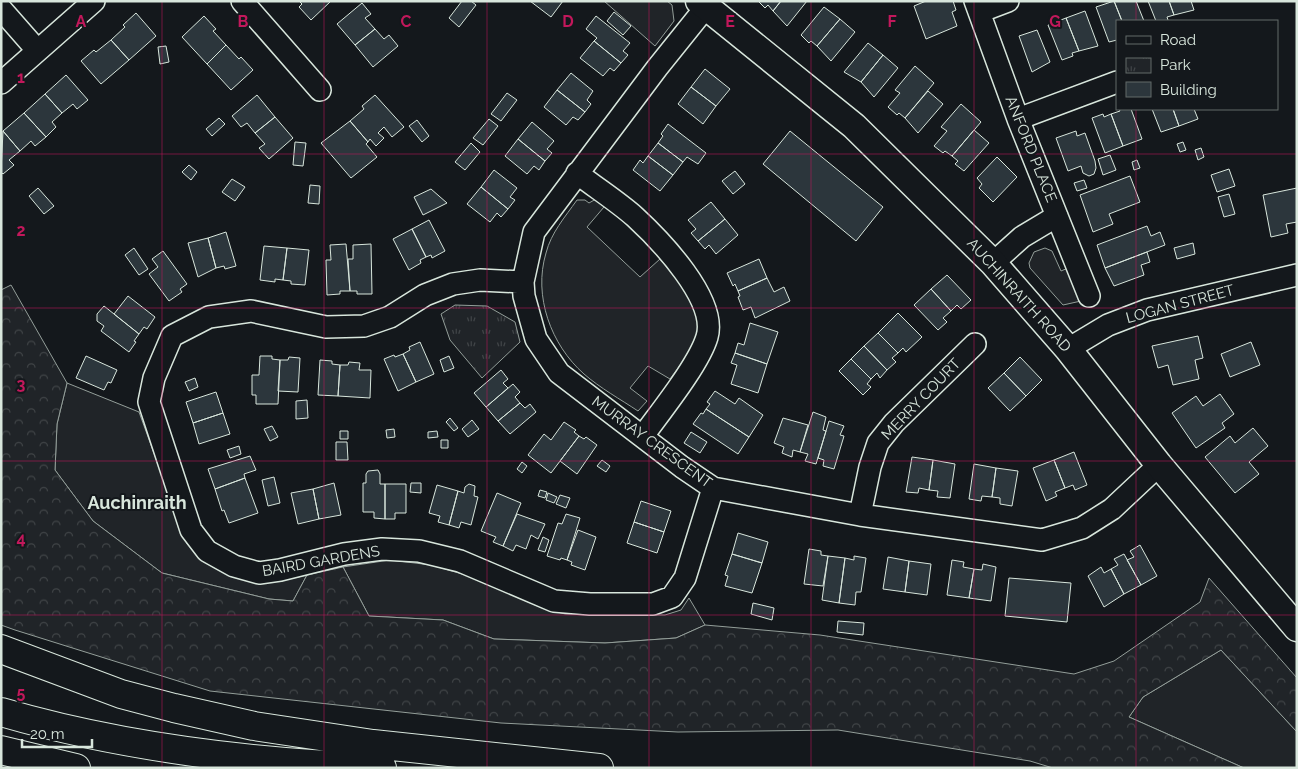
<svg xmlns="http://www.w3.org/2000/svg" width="1298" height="769" viewBox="0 0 1298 769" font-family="Raleway,sans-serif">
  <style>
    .green { fill: #202428; stroke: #939e99 }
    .forest { fill: url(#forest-crowns); stroke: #939e99 }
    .park { fill: url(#park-tufts); stroke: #939e99 }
    .building { fill: #2c363c; stroke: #d8e6dc }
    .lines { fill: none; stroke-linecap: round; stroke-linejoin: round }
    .minor-casing { stroke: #d8e6dc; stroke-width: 24 }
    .tertiary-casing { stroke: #d8e6dc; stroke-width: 29 }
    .trunk-casing { stroke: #d8e6dc; stroke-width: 30 }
    .minor { stroke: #14181c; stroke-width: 21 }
    .tertiary { stroke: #14181c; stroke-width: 26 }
    .trunk { stroke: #14181c; stroke-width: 28 }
    .grid { fill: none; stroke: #c2185b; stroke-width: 1; stroke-opacity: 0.55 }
    .labels { text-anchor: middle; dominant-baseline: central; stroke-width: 4; stroke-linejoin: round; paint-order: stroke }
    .street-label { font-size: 15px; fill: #d8e6dc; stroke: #14181c }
    .quarter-label { font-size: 18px; font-weight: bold; fill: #d8e6dc; stroke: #14181c }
    .grid-label { font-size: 16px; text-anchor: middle; font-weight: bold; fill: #c2185b; stroke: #14181c; stroke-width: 4; stroke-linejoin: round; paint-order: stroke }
  </style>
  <defs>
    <pattern id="forest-crowns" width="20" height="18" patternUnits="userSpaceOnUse" patternTransform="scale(1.25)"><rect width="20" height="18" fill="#202428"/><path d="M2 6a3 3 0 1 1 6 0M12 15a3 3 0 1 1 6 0" fill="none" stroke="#404447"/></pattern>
    <pattern id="park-tufts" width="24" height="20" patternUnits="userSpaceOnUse" patternTransform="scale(1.25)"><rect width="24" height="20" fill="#202428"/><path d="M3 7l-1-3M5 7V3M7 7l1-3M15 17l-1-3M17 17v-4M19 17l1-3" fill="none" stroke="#404447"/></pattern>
  </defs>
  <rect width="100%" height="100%" fill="#14181c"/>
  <path class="green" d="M604,1H667L672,5L674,21L655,46Z
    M596,199L604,207L587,227L640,277L660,259C675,278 706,309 697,336C692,351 679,366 670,379L648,366L630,388L647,401L638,411C620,399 600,388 584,374C551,345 533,296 546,253C551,233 565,217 577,200H585L589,203Z
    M1045,248L1052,251L1061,271L1068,268L1081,301L1063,305L1030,268L1029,263L1034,252Z
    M67,383L139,412L187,544C221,583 259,587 307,575L293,601L269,599L162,573L93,521L55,470L57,424Z
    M390,560L431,565L469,576L542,608L565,614L665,615L681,610L689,598L705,625L676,638L605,643L494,639L443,620L369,616L343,567Z
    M1221,650L1297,732V768H1244L1129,717L1143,697Z"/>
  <path class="forest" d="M11,285L67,383L57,424L55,470L93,521L162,573L269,599L293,601L307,575L343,567L369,616L443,620L494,639L605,643L676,638L705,625L820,635L1074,674L1114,661L1200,602L1209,578L1297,678V732L1221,650L1143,697L1129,717L1244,768H1053L1030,761L838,730L678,732L501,723L210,691L15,630L1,625V290Z"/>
  <path class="park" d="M455,305L487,306L515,322L520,342L482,378L450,340L441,314Z"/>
  <path class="building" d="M299,1H331L311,20L299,7L302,4Z
    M462,1H471L476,5L459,27L449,18Z
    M530,1H563L551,17Z
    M758,1H781L773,11L768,5L765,8Z
    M781,1H807L787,26L773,11Z
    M926,1H953L956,10L952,12L957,26L926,39L914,6Z
    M1114,1H1136L1144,21H1122Z
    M1114,1L1122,21H1117V40L1109,42L1096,7Z
    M1148,1H1169L1174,15L1167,17L1168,20L1165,21H1156Z
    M1169,1H1191L1194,10L1174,15Z
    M362,3L371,14L365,18L375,29L355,45L337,24Z
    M824,7L840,19L817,46L811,41L809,43L801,35Z
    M1085,11L1098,46L1079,51L1066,18Z
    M614,12L631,26L623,35L607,21Z
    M136,13L156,36L129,60L111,40L125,27L123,25Z
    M204,16L216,29L213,31L226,45L207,64L182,37Z
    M596,16L630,43L623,51L628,55L621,63L594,41L597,38L586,29Z
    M1066,18L1079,51L1072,53L1073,56L1062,60L1048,25Z
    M840,19L855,32L831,61L817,46Z
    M375,29L384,39L389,35L398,46L373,67L355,45Z
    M1037,30L1050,62L1032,72L1019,36Z
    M111,40L129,60L101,84L81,61L94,50L96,52Z
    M594,41L621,63L614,71L610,68L603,76L580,58Z
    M868,43L883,55L861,82L844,72Z
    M226,45L239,59L241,57L253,70L231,90L207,64Z
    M166,46L169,62L160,64L158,47Z
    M883,55L898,68L874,97L861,82Z
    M915,66L934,83L905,118L899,113L897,115L888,107L900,93L895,90Z
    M705,69L730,89L716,106L691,87Z
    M571,73L593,91L587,100L591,104L585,112L557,90Z
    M66,75L88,100L77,109L73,104L62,113L45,94Z
    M691,87L716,106L703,124L678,104Z
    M557,90L585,112L578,120L573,117L566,125L544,107Z
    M928,91L943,104L918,133L905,118Z
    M507,93L517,100L501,121L491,114Z
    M45,94L62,113L52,122L56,127L46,137L24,113Z
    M257,95L275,117L255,133L247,123L241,127L232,116Z
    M375,95L404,127L392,137L384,127L378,133L384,138L376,146L370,139L368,142L350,121L364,109L362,106Z
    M961,104L981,122L952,156L945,151L943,153L934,146L947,131L941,127Z
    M1119,109H1131L1142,139L1123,146L1111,114L1120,111Z
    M1152,109H1173L1179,126L1161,132Z
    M1173,109H1194L1198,119L1179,126Z
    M24,113L46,137L35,146L31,141L20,151L3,131Z
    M1103,114L1104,117L1111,114L1123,146L1105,153L1092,118Z
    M275,117L293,138L269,159L259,148L265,144L255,133Z
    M219,118L225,124L212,136L206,129Z
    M489,119L498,126L483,145L473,138Z
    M417,120L429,136L422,142L409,126Z
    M350,121L368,142L366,144L377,157L351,178L321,143Z
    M532,122L554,141L547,149L552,153L545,161L518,139Z
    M668,124L706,153L698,164L687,157L683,162L658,143L663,136L661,134Z
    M974,130L989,143L964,171L955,164L958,161L952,156Z
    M3,131L20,151L9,160L14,165L3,174L1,172Z
    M790,131L883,207L856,241L763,164Z
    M1076,131L1077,136L1085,133L1095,161L1096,168L1094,174L1089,176L1083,173L1081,166L1068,171L1056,138Z
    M518,139L545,161L539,170L534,166L527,174L505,156Z
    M295,142L306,143L303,166L293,165Z
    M1183,142L1186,150L1180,152L1177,144Z
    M471,143L480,152L465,170L455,162Z
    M658,143L683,162L673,175L648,156Z
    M1201,148L1204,157L1198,160L1195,150Z
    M1110,155L1116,170L1103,175L1098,159Z
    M648,156L673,175L660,191L633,170L640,160L643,163Z
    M997,157L1017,177L993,202L979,188L982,184L977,178Z
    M1137,160L1140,168L1134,170L1132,162Z
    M189,165L197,172L191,180L182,172Z
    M1229,169L1235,186L1217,192L1211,175Z
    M494,170L517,188L510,197L515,200L508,209L481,187Z
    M735,171L745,184L733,194L722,181Z
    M1130,176L1140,202L1109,214L1113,224L1093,232L1080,195Z
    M232,179L245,187L235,201L222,192Z
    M1084,180L1087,188L1077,191L1074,183Z
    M310,185L320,186L319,204L308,203Z
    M481,187L508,209L501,217L497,213L490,222L467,204Z
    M38,188L54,206L44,214L29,196Z
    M1297,188V222L1286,224L1288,233L1271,237L1263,195Z
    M431,189L447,203L423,215L414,197Z
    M1229,194L1235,214L1224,217L1218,197Z
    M711,202L725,219L698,241L691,233L696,229L688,220Z
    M725,219L738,235L716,254L709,245L705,249L698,241Z
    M429,220L445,251L432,258L431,255L426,257L412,229Z
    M1147,226L1151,236L1160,232L1165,245L1105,268L1097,245Z
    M412,229L426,257L420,260L421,263L409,270L393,239Z
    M226,232L236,266L225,269L224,266L216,268L208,238Z
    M208,238L216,268L198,277L188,243Z
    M1193,243L1195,254L1177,259L1174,248Z
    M346,244L350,291H340V294L327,295L326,260H331L330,245Z
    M371,244L372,294H357V291H350L348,259H353V245Z
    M264,246L287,248L283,280L275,279V282L260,280Z
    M134,248L148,269L139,275L125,255Z
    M287,248L309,250L305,285L291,284V281L283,280Z
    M163,251L187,284L180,289L182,292L169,301L149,274L158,267L152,259Z
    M1147,252L1150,262L1141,265L1144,275L1114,286L1105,268Z
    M759,259L767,278L738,291L735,284L733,286L727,273Z
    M947,275L971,300L961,309L957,305L951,311L931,289Z
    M767,278L774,292L784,287L790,301L755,318L751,307L743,310L738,297L740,296L738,291Z
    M931,289L951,311L943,318L947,322L938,330L914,305Z
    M128,296L155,317L147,329L144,327L139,334L114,314Z
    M104,306L139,334L134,341L136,342L129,352L101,331L104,326L97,321V314Z
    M898,313L922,337L906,352L903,348L898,353L878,333Z
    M750,323L778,332L767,364L735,353L738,343L744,345Z
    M878,333L898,353L892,358L896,362L887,370L864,346Z
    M1198,336L1203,358L1195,360L1199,379L1173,385L1168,365L1158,368L1152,346Z
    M420,342L434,374L416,382L403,354L410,350L409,347Z
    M1251,342L1260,365L1230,377L1221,354Z
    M864,346L887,370L880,378L877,373L871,379L851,359Z
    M735,353L767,364L758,393L731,384L737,365L731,363Z
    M403,354L416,382L398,391L384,359L394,355L395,357Z
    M86,356L117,370L111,383L108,382L104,390L76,378Z
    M260,356H272V359L280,360L278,404H256V395H252V375H259Z
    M449,356L454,368L444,372L440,360Z
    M289,357L300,358L298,392L278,391L280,360H288Z
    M1020,357L1042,380L1026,396L1004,373Z
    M851,359L871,379L867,384L871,387L863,395L839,371Z
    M320,360L332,361V364L340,365L338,396L318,395Z
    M349,362L360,363L359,370H371L370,398L338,396L340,365H348Z
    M501,370L508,379L503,383L508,388L486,407L474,393Z
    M1004,373L1026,396L1010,411L988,388Z
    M195,378L198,387L189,391L185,382Z
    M513,384L520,392L515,397L520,403L498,421L486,407Z
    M715,391L735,404L739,398L763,415L749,437L706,409L710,404L707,402Z
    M216,392L223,413L193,423L186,402Z
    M1220,394L1234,414L1222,423L1225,428L1196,448L1172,413L1196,396L1203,406Z
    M307,400L308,418L296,419V401Z
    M520,403L525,408L530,404L536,412L510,434L498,421Z
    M706,409L749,437L738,454L693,424L701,413L703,414Z
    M813,412L826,417L823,430L826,431L816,464L805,461L808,454L800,452Z
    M223,413L230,434L199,444L193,423Z
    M450,418L458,428L454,431L446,422Z
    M783,418L808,425L800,452L793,450L792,457L782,453L784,447L774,443Z
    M472,420L479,429L468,437L462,429Z
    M829,421L844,426L840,435L844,436L834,469L823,466L824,460L818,458Z
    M564,422L576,430L574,432L579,436L551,473L528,455L544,434L551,440Z
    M272,426L278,437L270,441L264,429Z
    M1253,428L1268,446L1249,462L1259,474L1235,493L1205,457L1230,436L1235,443Z
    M394,429L395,437L387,438L386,430Z
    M340,431H348V439H340Z
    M437,431L438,437L428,438V432Z
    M691,432L707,442L700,453L684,443Z
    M579,436L584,439L586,437L597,445L577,474L560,461Z
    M441,440H448V448H441Z
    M336,442H347L348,460H336Z
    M239,446L241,454L230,458L227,450Z
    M1074,452L1087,485L1075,490L1073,485L1065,488L1054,460Z
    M250,456L256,470L244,474L245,478L215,489L208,469Z
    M912,457L933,460L929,490L919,488L918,493L906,492Z
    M602,460L610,466L606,472L597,466Z
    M933,460L955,464L950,498L937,497L938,491L929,490Z
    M1054,460L1065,488L1055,492L1057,496L1046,501L1033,468Z
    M522,462L527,466L522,473L517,469Z
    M974,464L996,468L992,497L982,496L981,501L969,499Z
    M996,468L1018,471L1012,506L1000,504V498L992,497Z
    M378,470L380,474V484H385V519L374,518V512H363V483H366V474L368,471Z
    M274,477L280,503L268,506L262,480Z
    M245,478L258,513L229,523L224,510L222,511L215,489Z
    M334,483L341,515L319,519L313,489Z
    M411,483H421V493L410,492Z
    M385,484H406V513H395V519H385Z
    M469,484L475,486L474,496L478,497L471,525L461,522L459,528L449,525L458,491L464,493L465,487Z
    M437,485L458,491L449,525L438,522L440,516L429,513Z
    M313,489L319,519L298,524L291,493Z
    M540,490L547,492L545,498L538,496Z
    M497,493L521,503L503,546L493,542L496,537L481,531Z
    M548,493L557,497L554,503L546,500Z
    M560,495L570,498L566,508L556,504Z
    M641,501L671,511L664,532L634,522Z
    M517,514L545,524L538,539L531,535L526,549L516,545L513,551L503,546Z
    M566,514L580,518L567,560L561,558L560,560L547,556L558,523L562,524Z
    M634,522L664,532L657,553L627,543Z
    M578,530L596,537L585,570L571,565L572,562L567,560Z
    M738,533L768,542L762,563L732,554Z
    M543,537L549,540L545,552L538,550Z
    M1140,545L1157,576L1141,585L1127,560L1134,557L1130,551Z
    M809,549L821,551V555L828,556L823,586L804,584Z
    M732,554L762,563L752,593L725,586L728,576L725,575Z
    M1124,554L1141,585L1124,594L1111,569L1118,565L1114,559Z
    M828,556L845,558L839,603L822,600Z
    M854,556L866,558L861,592H856L855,605L839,603L845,558L854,560Z
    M888,557L909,561L905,592L883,589Z
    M952,560L964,562L963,567L974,569L969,598L947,595Z
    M909,561L931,564L927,595L905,592Z
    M983,564L996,567L991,601L969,598L974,569L982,570Z
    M1101,567L1104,573L1111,569L1124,594L1104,607L1088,576Z
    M1009,578L1071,583L1067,622L1005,616Z
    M753,603L774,608L772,620L751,614Z
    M838,621L864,623L863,635L837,632Z"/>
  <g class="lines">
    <defs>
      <path id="minor" d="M242,1L320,90
        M975,1L1018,119L1089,296
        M706,7L657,68L534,232L523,282L524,296L536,339L559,373L682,467L713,488L860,515L1042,540L1082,528L1112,509L1159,465
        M1,9L37,50
        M979,12L1008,1
        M1,83L94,1
        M1018,119L1117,82
        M577,173C596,188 617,201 635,217C660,240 718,300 707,337C699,364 661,411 643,436
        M993,263L1022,237L1057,216
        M523,282L480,280L453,284L425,295L390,317L364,326L326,327L251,311L209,317L172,336L154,378L149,402L191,530L207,551L234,566L259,573L280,570L344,554L382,549L419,551L460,561L554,601L590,604H653L672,597L685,578L713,488
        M1068,349L1108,325L1147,310L1297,275
        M860,515L870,467L878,443L894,423L975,344"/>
      <path id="tertiary" d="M699,1L854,126L993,263L1068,349L1159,465L1297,628"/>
      <path id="trunk" d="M1,649L121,694L174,708L254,726L373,744L599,768
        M1,712C124,748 254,763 382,768
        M1,750L76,768"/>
    </defs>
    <use href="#minor" class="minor-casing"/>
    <use href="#tertiary" class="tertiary-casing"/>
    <use href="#trunk" class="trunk-casing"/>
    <use href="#minor" class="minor"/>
    <use href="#tertiary" class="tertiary"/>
    <use href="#trunk" class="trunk"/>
  </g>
  <path class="grid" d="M162,1V768M324,1V768M487,1V768M649,1V768M811,1V768M974,1V768M1136,1V21M1136,109V768M1,154H1297M1,308H1297M1,461H1297M1,615H1297"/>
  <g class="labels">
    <g class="street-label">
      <text transform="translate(1031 149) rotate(68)">ANFORD PLACE</text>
      <text transform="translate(1019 295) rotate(48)">AUCHINRAITH ROAD</text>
      <text transform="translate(1180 304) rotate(-15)">LOGAN STREET</text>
      <text transform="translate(921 399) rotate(-46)">MERRY COURT</text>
      <text transform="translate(652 442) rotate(36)">MURRAY CRESCENT</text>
      <text transform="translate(321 561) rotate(-10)">BAIRD GARDENS</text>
    </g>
    <g class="quarter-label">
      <text x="137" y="502">Auchinraith</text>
    </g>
  </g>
  <g class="grid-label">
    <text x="81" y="27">A</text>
    <text x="243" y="27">B</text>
    <text x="406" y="27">C</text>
    <text x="568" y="27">D</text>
    <text x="730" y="27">E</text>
    <text x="892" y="27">F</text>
    <text x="1055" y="27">G</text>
    <text x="21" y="83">1</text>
    <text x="21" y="236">2</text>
    <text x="21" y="390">3</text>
    <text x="21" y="544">4</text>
    <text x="21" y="698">5</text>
  </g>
  <rect width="1298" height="769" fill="none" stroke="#d8e6dc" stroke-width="5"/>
  <rect x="1116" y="20" width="162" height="90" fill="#14181c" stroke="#626a69"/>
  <rect x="1126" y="36" width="25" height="8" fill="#14181c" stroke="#626a69"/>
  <text x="1160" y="45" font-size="15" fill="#d8e6dc">Road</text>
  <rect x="1126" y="58" width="25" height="15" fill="url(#park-tufts)" stroke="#626a69"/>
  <text x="1160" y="70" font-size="15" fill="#d8e6dc">Park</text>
  <rect x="1126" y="82" width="25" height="15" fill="#2c363c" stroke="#626a69"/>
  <text x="1160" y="95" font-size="15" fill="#d8e6dc">Building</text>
  <path d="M22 739v8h70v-8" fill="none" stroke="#d8e6dc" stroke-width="2.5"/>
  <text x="30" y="739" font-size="15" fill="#d8e6dc" stroke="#14181c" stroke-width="4" paint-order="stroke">20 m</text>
</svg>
